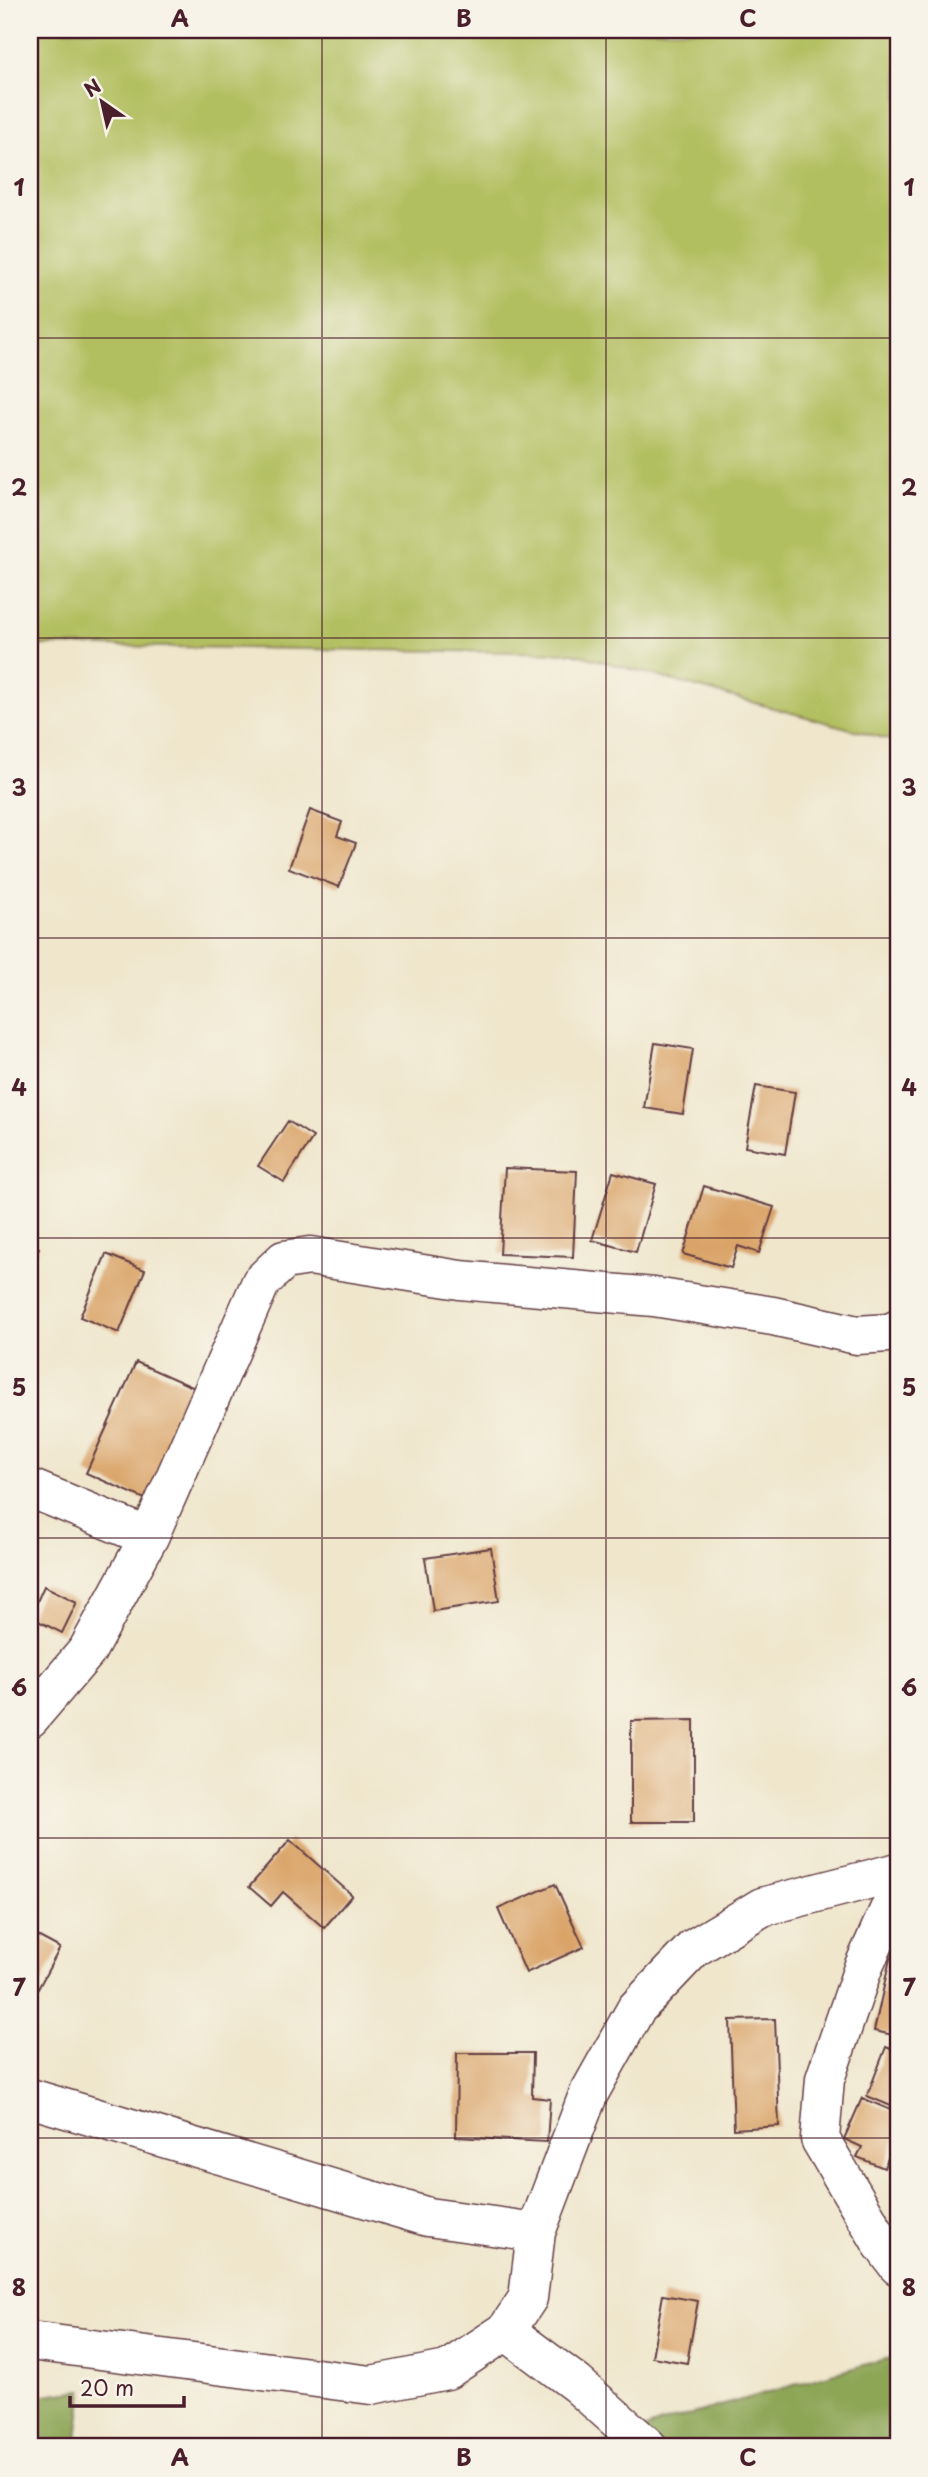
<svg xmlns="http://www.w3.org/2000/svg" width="928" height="2477" viewBox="0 0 928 2477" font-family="'Playpen Sans',sans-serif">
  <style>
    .green { fill: #b2bf61; stroke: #7e6f46; stroke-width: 2 }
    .forest { fill: #8da657; stroke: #6c6241; stroke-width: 2 }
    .building { fill: #daa469 }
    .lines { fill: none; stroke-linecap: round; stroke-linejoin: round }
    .minor-casing { stroke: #633d43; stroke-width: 41 }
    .minor { stroke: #fff; stroke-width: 38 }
    .grid { fill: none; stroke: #4a1f2b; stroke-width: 2; stroke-opacity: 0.55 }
    .neatline { fill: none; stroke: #4a1f2b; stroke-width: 2.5 }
    .grid-label { font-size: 23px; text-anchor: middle; font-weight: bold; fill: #4a1f2b }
  </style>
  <rect width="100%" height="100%" fill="#f7f3e8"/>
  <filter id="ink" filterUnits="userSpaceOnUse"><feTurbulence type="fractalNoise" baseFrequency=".0143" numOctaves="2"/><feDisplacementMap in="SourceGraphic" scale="14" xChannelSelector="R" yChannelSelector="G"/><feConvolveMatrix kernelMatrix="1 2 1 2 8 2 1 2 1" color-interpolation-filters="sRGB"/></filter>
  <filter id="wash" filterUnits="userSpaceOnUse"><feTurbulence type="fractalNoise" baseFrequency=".00686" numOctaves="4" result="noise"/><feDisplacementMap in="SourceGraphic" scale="28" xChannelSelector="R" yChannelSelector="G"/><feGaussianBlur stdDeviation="1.57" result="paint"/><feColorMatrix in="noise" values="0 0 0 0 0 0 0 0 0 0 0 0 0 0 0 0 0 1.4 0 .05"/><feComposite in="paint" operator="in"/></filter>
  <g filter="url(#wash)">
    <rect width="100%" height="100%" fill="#efe6cc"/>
    <path class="green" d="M30,30H898V742L572,653L30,645Z"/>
    <path class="forest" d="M885,2359L898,2360V2447H594L668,2421Z
      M83,2390L76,2447H30V2397Z"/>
    <g id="blocks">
      <path class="building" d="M310,810L342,822L337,836L356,843L339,887L289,868Z
        M655,1043L693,1049L683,1114L644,1108Z
        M756,1086L795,1092L785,1154L745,1147Z
        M288,1121L313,1137L284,1182L258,1166Z
        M505,1168L577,1171L573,1257L500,1254Z
        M613,1172L656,1184L636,1252L592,1240Z
        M704,1186L774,1207L759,1253L738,1246L731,1268L683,1254Z
        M30,1243L39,1248L30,1266Z
        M106,1254L145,1270L119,1333L80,1317Z
        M136,1362L197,1389L147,1500L86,1473Z
        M491,1548L499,1601L433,1611L425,1558Z
        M44,1586L77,1602L62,1633L30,1617Z
        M694,1720V1822H631V1721Z
        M290,1840L352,1895L324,1928L283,1892L271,1906L249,1887Z
        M555,1884L584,1947L526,1973L498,1909Z
        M898,1923V2036L874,2031Z
        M30,1932L60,1948L32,2000L30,1999Z
        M775,2019L779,2126L734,2129L730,2020Z
        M886,2047L898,2052V2109L867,2096Z
        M457,2053H533L532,2097L550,2099L547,2142L456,2137Z
        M862,2098L898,2113V2133L884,2168L857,2157L862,2147L844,2139Z
        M663,2295L698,2301L687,2363L652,2357Z"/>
    </g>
  </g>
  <g filter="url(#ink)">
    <use href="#blocks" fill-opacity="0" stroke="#633d43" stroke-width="2"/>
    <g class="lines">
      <defs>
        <path id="minor" d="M30,1488L149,1537
          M30,1718L87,1651L149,1537L261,1282L284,1260L310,1256L460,1280L654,1297L773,1316L857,1335L889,1333L898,1329
          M898,1890L863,1968L825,2079L820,2139L882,2244L898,2266
          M30,2098L428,2217L536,2232
          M506,2331L577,2384L648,2447
          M30,2341L371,2385L447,2370L506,2331L528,2298L536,2232L588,2095L636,2009L694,1948L762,1907L898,1872"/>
      </defs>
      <use href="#minor" class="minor-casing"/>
      <use href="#minor" class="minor"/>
    </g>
  </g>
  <path class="grid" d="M322,30V2447M606,30V2447M30,338H898M30,638H898M30,938H898M30,1238H898M30,1538H898M30,1838H898M30,2138H898"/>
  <rect width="928" height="2477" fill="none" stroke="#f7f3e8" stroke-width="77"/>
  <g transform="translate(102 102) rotate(326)" stroke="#f7f3e8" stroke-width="5" paint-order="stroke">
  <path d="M0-5L12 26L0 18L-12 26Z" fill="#4a1f2b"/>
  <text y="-10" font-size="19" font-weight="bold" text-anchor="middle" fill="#4a1f2b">N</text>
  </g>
  <path d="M70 2396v10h114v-10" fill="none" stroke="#4a1f2b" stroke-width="3.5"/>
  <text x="80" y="2396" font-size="21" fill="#4a1f2b" stroke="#f7f3e8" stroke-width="5" paint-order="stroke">20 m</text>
  <rect x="38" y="38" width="852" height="2400" class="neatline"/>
  <g class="grid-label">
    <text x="180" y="27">A</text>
    <text x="464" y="27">B</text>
    <text x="748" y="27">C</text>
    <text x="19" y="196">1</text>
    <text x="909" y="196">1</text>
    <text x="19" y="496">2</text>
    <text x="909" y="496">2</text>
    <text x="19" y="796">3</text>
    <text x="909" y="796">3</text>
    <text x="19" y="1096">4</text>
    <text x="909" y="1096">4</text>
    <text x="19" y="1396">5</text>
    <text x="909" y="1396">5</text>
    <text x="19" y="1696">6</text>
    <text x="909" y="1696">6</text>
    <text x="19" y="1996">7</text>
    <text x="909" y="1996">7</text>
    <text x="19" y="2296">8</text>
    <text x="909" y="2296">8</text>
    <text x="180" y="2466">A</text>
    <text x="464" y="2466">B</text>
    <text x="748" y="2466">C</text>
  </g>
</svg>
